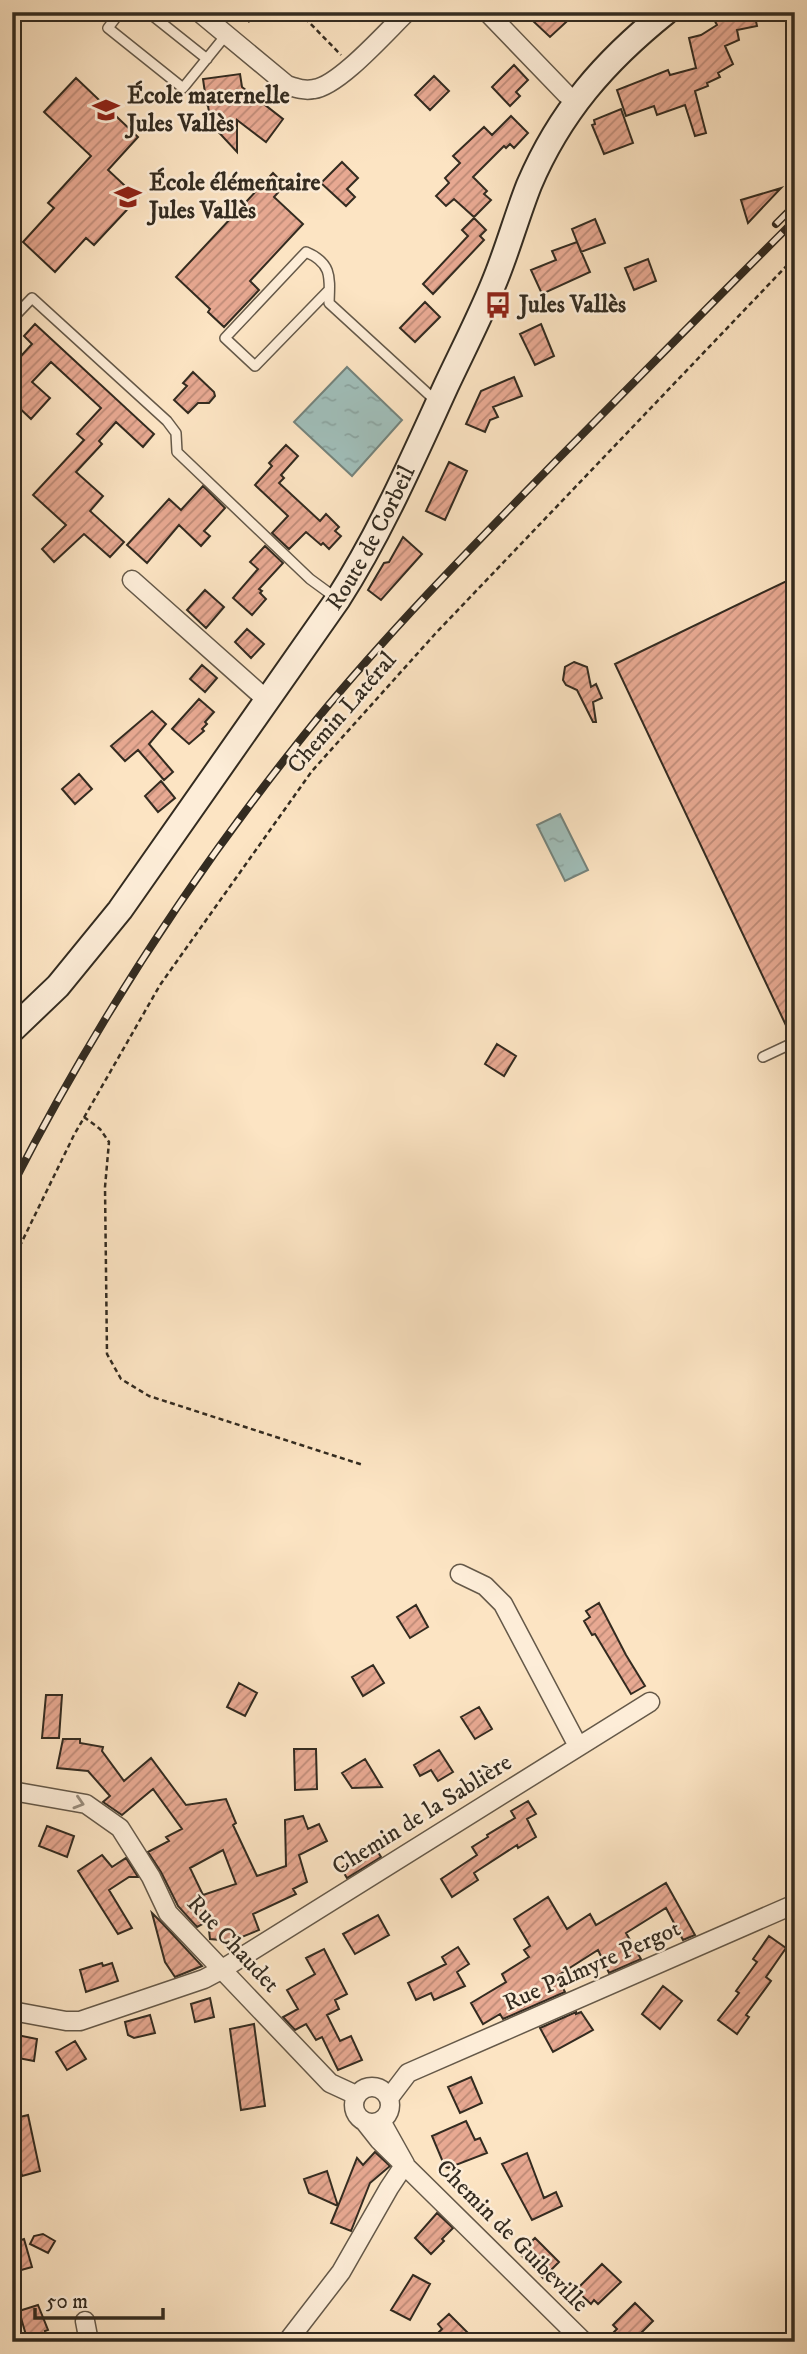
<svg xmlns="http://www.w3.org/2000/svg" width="807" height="2354" viewBox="0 0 807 2354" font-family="'IM FELL DW Pica',serif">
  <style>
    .water { fill: url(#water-ripples); stroke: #74837c; stroke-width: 2 }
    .building { fill: url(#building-hatch); stroke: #332b20; stroke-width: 2; fill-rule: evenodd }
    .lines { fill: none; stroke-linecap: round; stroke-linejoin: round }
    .service-casing { stroke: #655949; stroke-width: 12 }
    .minor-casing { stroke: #655949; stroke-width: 21 }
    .secondary-casing { stroke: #332b20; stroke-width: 28 }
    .path { stroke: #332b20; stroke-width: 2.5; stroke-dasharray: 5 3.5; stroke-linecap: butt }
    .service { stroke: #fdedd8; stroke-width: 9 }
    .minor { stroke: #fdedd8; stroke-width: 18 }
    .secondary { stroke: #fdedd8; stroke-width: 24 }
    .rail-casing { stroke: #332b20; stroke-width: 8 }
    .rail { stroke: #fdedd8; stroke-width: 5; stroke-dasharray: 16; stroke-linecap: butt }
    .oneway { stroke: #988c7c }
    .labels { text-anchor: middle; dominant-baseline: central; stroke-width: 5; stroke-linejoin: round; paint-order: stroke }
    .poi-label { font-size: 24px; font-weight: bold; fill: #332b20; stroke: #fdedd8; text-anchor: start }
    .street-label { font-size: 24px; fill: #332b20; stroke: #fdedd8 }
  </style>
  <defs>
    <pattern id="water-ripples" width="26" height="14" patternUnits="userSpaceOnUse" patternTransform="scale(1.75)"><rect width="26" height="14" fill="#a0beb9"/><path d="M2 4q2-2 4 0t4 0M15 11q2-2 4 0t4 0" fill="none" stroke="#8aa39f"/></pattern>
    <pattern id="building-hatch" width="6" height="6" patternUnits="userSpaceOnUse" patternTransform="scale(1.75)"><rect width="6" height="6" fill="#e8a992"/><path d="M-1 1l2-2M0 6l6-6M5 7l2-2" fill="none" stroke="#bd8a77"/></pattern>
  </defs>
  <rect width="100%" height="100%" fill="#fce4c3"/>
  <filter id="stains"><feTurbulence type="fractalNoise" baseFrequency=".00286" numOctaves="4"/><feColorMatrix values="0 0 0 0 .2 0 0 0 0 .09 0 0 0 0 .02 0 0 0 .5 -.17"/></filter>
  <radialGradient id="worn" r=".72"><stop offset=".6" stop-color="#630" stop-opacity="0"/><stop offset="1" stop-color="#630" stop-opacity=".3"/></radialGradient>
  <path class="water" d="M347,367L402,420L352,476L294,422Z
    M560,814L588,870L565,881L537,825Z"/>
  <path class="building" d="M541,12H577L550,37L532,20Z
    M710,12H754L757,26L737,30L739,40L725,46L733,64L718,73L720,77L707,83L708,86L695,91L706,133L695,136L685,105L657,115L654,106L626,116L617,90L668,70L670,75L696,68L689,38L701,35L717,25Z
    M514,65L528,80L516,92L520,96L510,106L492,87Z
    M240,74L242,87L283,119L266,142L237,120V152L211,124L208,106L202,101L205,93L203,79Z
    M434,76L449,91L430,110L415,95Z
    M76,78L138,137L108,170L138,198L94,245L86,238L55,272L23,242L54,208L48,203L91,156L44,112Z
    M621,109L633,143L604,154L592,125L595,124L594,120Z
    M511,116L528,133L514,148L510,144L506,148L504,146L473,177L487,191L484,194L491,200L474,217L454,199L446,206L436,196L449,183L445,178L460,163L453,156L484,127L492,135Z
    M342,162L358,178L347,189L355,197L346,206L321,183Z
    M273,173L285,185L274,197L303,224L250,281L259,290L224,327L208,312L210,309L176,277Z
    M781,188L748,223L741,200Z
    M474,218L486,230L480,236L484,240L433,294L423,284L468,236L462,230Z
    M595,219L605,243L581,252L572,229Z
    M577,242L590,272L542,294L531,270L556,260L552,251Z
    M648,259L656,281L634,290L625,268Z
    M425,302L440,317L415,342L400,328Z
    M35,324L154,434L143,447L116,422L99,441L102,444L76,472L103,496L90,511L124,542L110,557L84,534L54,562L42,549L66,525L33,495L84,440L77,434L101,408L51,362L32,382L50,398L31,419L12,401V366L32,344L24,336Z
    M541,324L554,356L535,365L520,334Z
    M193,372L214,392L215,396L209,403H198L188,413L174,400L187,386L183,383Z
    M514,377L522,396L493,407L498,417L490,420L485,432L466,424L481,391Z
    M286,445L298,456L281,475L284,478L279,483L320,521L326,514L339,527L335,531L341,536L329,549L323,543L321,545L306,532L289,549L272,533L288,516L255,485L272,466L269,463Z
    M449,462L467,471L445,520L426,511Z
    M203,486L225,508L204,531L210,536L201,546L179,525L147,563L127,545L169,499L181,510Z
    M403,537L422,554L381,600L368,590L384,563L389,562Z
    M265,546L283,563L259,589L262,591L260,593L266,599L252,615L233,598L258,569L250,562Z
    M795,577V1035L791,1036L615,664Z
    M205,590L224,607L206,628L187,610Z
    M247,629L264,644L251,658L235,642Z
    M574,662L587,667L591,687L596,684L602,698L593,702L596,722H593L577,690L566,685L563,680L565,667Z
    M202,665L217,678L205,692L190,679Z
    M199,699L214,712L205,722L207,724L202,729L204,731L189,744L172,729Z
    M152,711L166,724L149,744L173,772L164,780L138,750L125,761L111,746Z
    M79,774L92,789L75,804L62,789Z
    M161,781L175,798L158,812L145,796Z
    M497,1044L516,1056L504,1076L485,1064Z
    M599,1603L626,1655L645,1686L631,1694L595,1634L592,1635L584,1621L590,1617L586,1611Z
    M416,1605L428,1627L410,1638L397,1617Z
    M373,1665L384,1683L363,1696L352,1677Z
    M239,1683L257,1693L245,1716L227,1707Z
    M46,1695H62L59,1738H42Z
    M479,1707L492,1729L475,1739L461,1717Z
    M63,1739H80V1743L103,1747L102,1751L124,1781L151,1758L186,1805L226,1799L236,1823L233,1825L257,1876L286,1866L285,1820L303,1816L308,1829L319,1824L327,1841L299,1855L307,1882L293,1889L296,1894L253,1914L259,1930L232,1941L210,1939L208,1921L197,1927L178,1906L161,1872L148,1852L169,1841L166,1837L182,1829L153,1789L122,1815L103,1802L110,1796L88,1771L57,1768ZM223,1850L236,1884L203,1895L190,1868Z
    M294,1749H316L317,1789L295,1790Z
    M439,1750L453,1772L438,1781L431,1770L420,1776L414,1765Z
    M365,1759L382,1787L352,1788L342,1773Z
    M528,1801L536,1814L527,1819L536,1837L518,1848L517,1845L474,1873L478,1880L452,1897L441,1879L477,1855L472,1847L488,1837L487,1835L515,1818L511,1811Z
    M47,1826L74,1836L67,1857L39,1846Z
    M375,1847L381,1857L347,1878L341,1868Z
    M102,1855L112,1867L126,1858L138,1877H129L109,1890L132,1928L118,1934L78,1871Z
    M666,1883L695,1935L683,1940L666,1908L626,1933L641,1959L609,1973L598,1950L557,1976L565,1992L503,2019L500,2014L483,2024L471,2003L506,1982L502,1974L529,1957L524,1950L530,1946L514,1919L548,1897L567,1929L590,1914L596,1925Z
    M152,1913L163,1924L202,1966L175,1977L165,1962Z
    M378,1915L389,1935L355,1954L343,1934Z
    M769,1936L786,1948L766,1977L771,1981L746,2015L749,2017L737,2034L718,2020L739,1993L736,1991L757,1962L753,1959Z
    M458,1947L469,1964L457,1972L465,1986L434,2000L431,1993L416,2000L408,1983L446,1964L442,1957Z
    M324,1949L347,1994L335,2000L339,2009L327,2015L340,2041L351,2036L362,2060L338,2070L322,2037L316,2040L306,2024L295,2030L283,2017L298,2009L287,1990L315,1974L306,1958Z
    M102,1963L103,1966L112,1963L118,1981L86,1992L80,1970Z
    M663,1986L682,2001L660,2029L642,2014Z
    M210,1998L214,2017L195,2022L191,2004Z
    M576,2012V2014L581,2012L593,2030L553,2052L540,2028Z
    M150,2015L155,2033L134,2038L128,2035L125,2022Z
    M254,2024L265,2106L241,2110L230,2029Z
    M17,2035L37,2039L34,2061L13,2057Z
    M75,2041L86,2059L67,2070L56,2052Z
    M471,2077L482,2103L460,2113L448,2087Z
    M28,2115L40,2171L22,2176L19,2166L16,2167L12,2155V2119Z
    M466,2121L475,2140L480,2138L487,2153L448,2168L445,2167L432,2136Z
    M375,2152L390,2166L370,2183L351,2231L331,2223L338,2206L309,2193L304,2179L327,2171L338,2206L357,2158L363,2165Z
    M527,2153L544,2198L556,2192L562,2206L532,2220L502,2164Z
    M437,2213L453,2228L442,2239L444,2241L431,2254L415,2238Z
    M43,2234L55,2241L48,2253L30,2244L34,2236Z
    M535,2238L559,2262L543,2278L519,2253Z
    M24,2239L32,2267L14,2272L12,2243Z
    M602,2264L621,2282L598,2304L594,2300L591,2304L576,2290Z
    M413,2275L430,2284L410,2320L391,2310Z
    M635,2303L653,2321L632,2342H620L612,2334L617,2329L613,2325Z
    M38,2305L48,2330L45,2331L47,2342H28L19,2311Z
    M449,2314L477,2342H429L442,2329L438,2324Z"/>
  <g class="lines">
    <defs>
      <path id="service" d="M120,12L108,28L183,88L226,35
        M148,12L207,59
        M329,290L255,366L225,338L306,252C332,263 330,277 329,303L437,402
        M12,319L32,298L167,421L176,433L177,452L310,579L336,598
        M763,1057L795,1042"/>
      <path id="minor" d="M199,12L287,85C296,88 304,91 314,89C339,86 387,31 407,12
        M487,12L566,94L576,101
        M132,580L268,701
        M460,1574L485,1586L503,1604L578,1746
        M12,1791L86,1804L120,1828L151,1877L168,1913L330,2083L356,2095
        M12,2011L66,2021H80L204,1979L221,1970L650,1702
        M354 2105a18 18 0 1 1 36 0a18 18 0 1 1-36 0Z
        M389,2098L408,2073L795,1904
        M364,2121L379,2140L584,2342
        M85,2321L89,2342
        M287,2342L341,2272L389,2188L405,2164L381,2121"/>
      <g id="secondary">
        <path id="s1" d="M12,1030L58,986L120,910L338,599C381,532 413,458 446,386C462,352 479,319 493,285C507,252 516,218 529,185C560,112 605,61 666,12"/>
      </g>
    </defs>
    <use href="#service" class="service-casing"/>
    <use href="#minor" class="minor-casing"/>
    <use href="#secondary" class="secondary-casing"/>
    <path class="path" d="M299,12L341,55
      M248,22L258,12
      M84,1117L100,1129L109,1142L105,1187L107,1354L121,1379L149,1396L363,1465
      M12,1262L74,1135L160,985L312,771L435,634L795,257"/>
    <use href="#service" class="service"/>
    <use href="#minor" class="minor"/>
    <use href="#secondary" class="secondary"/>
    <defs>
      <path id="rail" d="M776,224L795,205
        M12,1186C97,1020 199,864 317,719C392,628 474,545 556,461C636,380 715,300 795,220"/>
    </defs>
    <use href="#rail" class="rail-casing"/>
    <use href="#rail" class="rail"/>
  </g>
  <defs><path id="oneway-chevron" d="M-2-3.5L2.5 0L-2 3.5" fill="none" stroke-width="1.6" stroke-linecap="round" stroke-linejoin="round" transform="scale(1.75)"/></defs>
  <use class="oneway" href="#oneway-chevron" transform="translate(79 1803) rotate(17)"/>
  <defs>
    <symbol id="school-bare" viewBox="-9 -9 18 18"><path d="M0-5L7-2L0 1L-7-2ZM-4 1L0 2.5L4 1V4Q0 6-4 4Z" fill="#8f2418" stroke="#fdedd8" stroke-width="2.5" paint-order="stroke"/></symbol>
    <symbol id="bus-bare" viewBox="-9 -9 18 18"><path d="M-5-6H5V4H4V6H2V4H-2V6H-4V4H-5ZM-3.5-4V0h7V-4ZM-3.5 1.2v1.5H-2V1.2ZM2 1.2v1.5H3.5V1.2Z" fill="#8f2418" stroke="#fdedd8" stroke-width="2.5" paint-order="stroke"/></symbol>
  </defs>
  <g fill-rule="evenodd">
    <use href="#school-bare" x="87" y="91" width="38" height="38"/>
    <use href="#school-bare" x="109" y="178" width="38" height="38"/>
    <use href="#bus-bare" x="479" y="286" width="38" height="38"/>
  </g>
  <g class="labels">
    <g class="poi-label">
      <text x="127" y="96">École maternelle<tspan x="127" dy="28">Jules Vallès</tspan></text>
      <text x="149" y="183">École élémentaire<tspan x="149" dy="28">Jules Vallès</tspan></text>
      <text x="519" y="305">Jules Vallès</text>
    </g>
    <g class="street-label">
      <text stroke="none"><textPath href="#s1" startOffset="611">Route de Corbeil</textPath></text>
      <text transform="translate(342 713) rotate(-49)">Chemin Latéral</text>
      <text transform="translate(422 1815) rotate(-32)">Chemin de la Sablière</text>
      <text transform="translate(233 1944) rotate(47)">Rue Chaudet</text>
      <text transform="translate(592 1966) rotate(-24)">Rue Palmyre Pergot</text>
      <text transform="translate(512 2236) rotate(45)">Chemin de Guibeville</text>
    </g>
  </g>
  <rect width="807" height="2354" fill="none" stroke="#fce4c3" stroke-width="42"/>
  <rect x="14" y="14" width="779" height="2326" fill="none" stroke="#332b20" stroke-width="3.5"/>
  <rect x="21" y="21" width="765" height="2312" fill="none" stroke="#332b20" stroke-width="2"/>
  <path d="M35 2308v10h128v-10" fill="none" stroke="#332b20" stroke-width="3.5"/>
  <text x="46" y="2308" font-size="21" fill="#332b20" stroke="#fdedd8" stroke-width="5" paint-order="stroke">50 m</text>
  <rect width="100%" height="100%" filter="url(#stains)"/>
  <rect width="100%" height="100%" fill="url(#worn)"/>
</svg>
